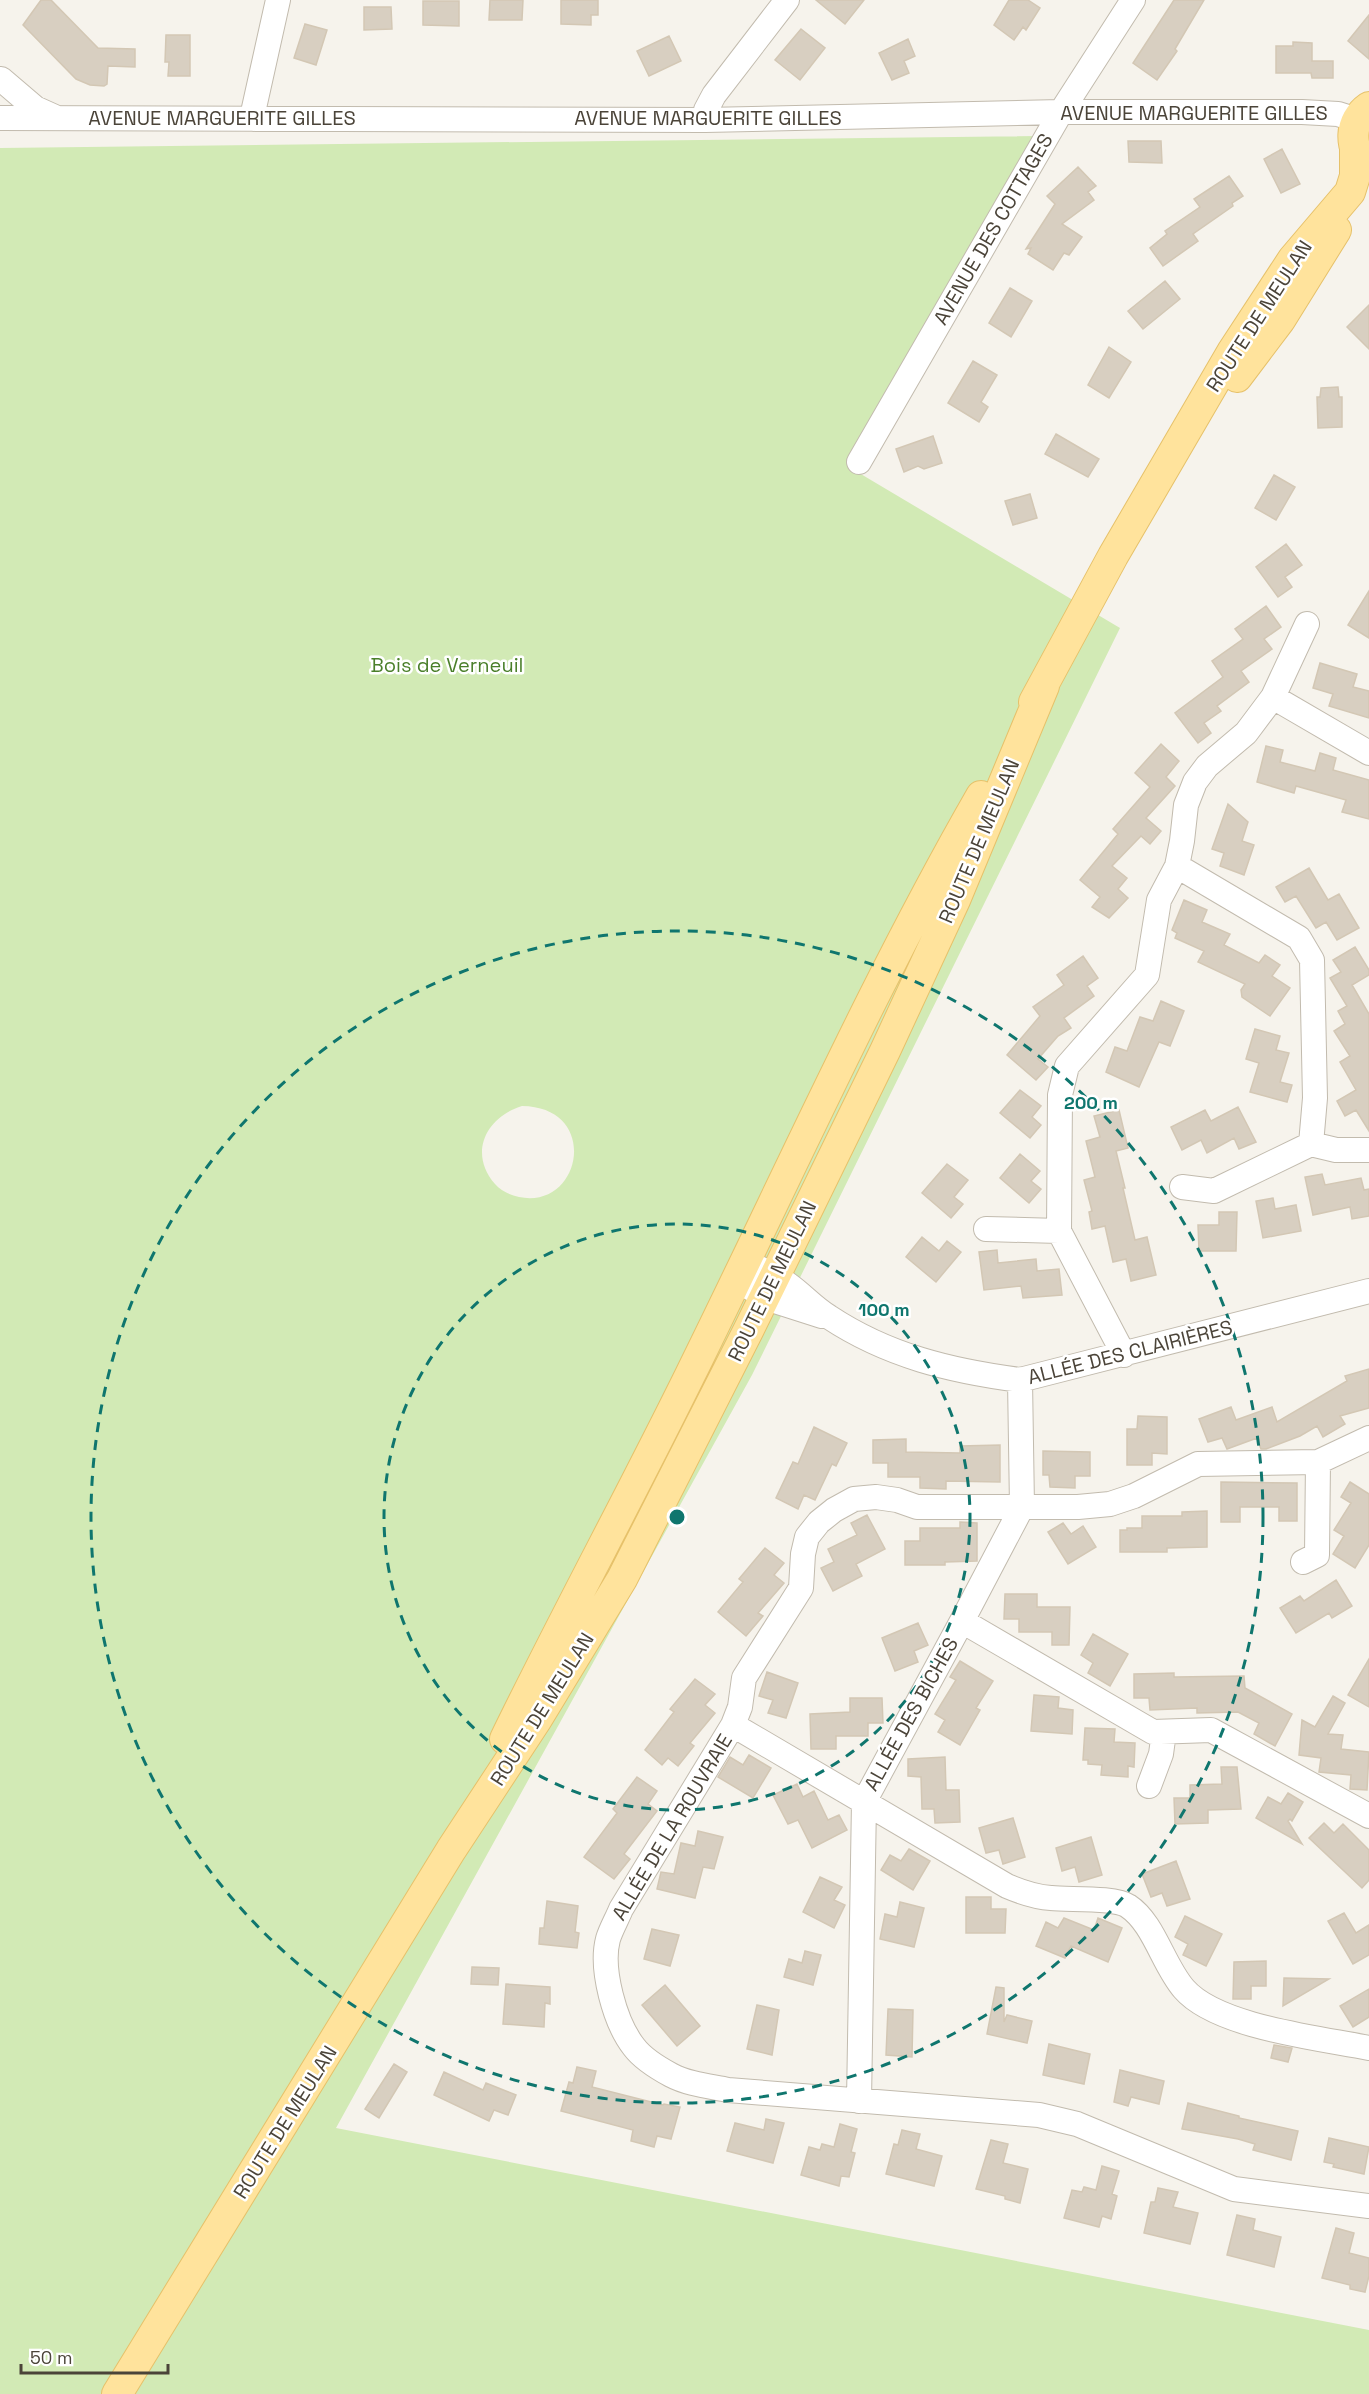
<svg xmlns="http://www.w3.org/2000/svg" width="1369" height="2394" viewBox="0 0 1369 2394" font-family="'Space Grotesk',sans-serif">
  <style>
    .green { fill: #d2eab5; fill-rule: evenodd }
    .building { fill: #d8cfc1; stroke: #d3c7b4; stroke-width: 1.5 }
    .lines { fill: none; stroke-linecap: round; stroke-linejoin: round }
    .minor-casing { stroke: #c2bbae; stroke-width: 26 }
    .major-casing { stroke: #e6c16a; stroke-width: 32 }
    .minor { stroke: #fff; stroke-width: 24 }
    .major { stroke: #ffe39c; stroke-width: 30 }
    .ring { fill: none; stroke: #0f766e; stroke-width: 3; stroke-dasharray: 10 8 }
    .labels { text-anchor: middle; dominant-baseline: central; stroke-width: 5; stroke-linejoin: round; paint-order: stroke }
    .street-label { font-size: 20px; fill: #4b4439; stroke: #fff }
    .park-label { font-size: 20px; fill: #4a7f2a; stroke: #fff }
    .centre { fill: #0f766e; stroke: #fff; stroke-width: 3 }
    .ring-label { font-size: 18px; text-anchor: middle; font-weight: bold; fill: #0f766e; stroke: #fff; stroke-width: 5; stroke-linejoin: round; paint-order: stroke }
  </style>
  <rect width="100%" height="100%" fill="#f6f3ec"/>
  <path class="green" d="M1041,136L849,467L1120,628L752,1375L336,2128L1369,2330V2394H0V148ZM522,1106C601,1107 582,1210 519,1197C510,1195 501,1191 495,1184C468,1153 486,1117 522,1106Z"/>
  <path class="building" d="M41,0H51L98,48L135,49V67L108,66L107,84L104,86L90,85L76,79L23,25Z
    M490,0H523L522,20H489Z
    M561,0H598V15H591V25L561,24Z
    M816,0H864L845,24Z
    M1009,0H1028L1040,8L1026,30L1023,27L1014,40L994,25Z
    M1174,0H1204L1175,49L1177,51L1157,80L1133,63Z
    M423,1H459V26L423,25Z
    M364,7H391L392,29L364,30Z
    M1369,15V59L1348,41Z
    M305,24L327,30L316,65L294,58Z
    M801,29L825,48L800,80L775,60Z
    M166,35H190V76H168L169,62H165Z
    M669,36L681,61L649,76L637,51Z
    M908,39L915,56L904,61L909,73L892,80L879,53Z
    M1293,42L1312,43V61H1333V78H1312L1311,73H1276V46H1293Z
    M1128,141H1161L1162,163L1129,162Z
    M1282,149L1300,184L1281,193L1264,159Z
    M1078,167L1096,186L1088,192L1094,200L1062,224L1082,237L1069,255L1064,253L1053,270L1028,254L1031,248L1026,249L1055,204L1047,196Z
    M1229,176L1243,196L1232,203L1233,206L1193,234L1198,241L1163,266L1150,248L1167,234L1165,231L1200,207L1194,199Z
    M1165,281L1180,299L1143,329L1128,311Z
    M1010,288L1032,301L1011,337L989,323Z
    M1369,305V349L1347,327Z
    M1109,347L1131,362L1109,398L1088,385Z
    M973,361L997,375L981,402L988,407L979,422L948,403Z
    M1338,387L1339,397H1342V427L1318,428L1317,397H1320L1321,388Z
    M1056,434L1099,459L1088,477L1045,454Z
    M933,436L942,463L924,469L918,466L904,472L896,449Z
    M1274,475L1295,487L1276,520L1255,508Z
    M1030,494L1037,518L1013,525L1005,501Z
    M1286,544L1302,565L1285,577L1292,587L1278,597L1256,567Z
    M1369,591V638L1348,625Z
    M1266,606L1281,627L1264,639L1272,649L1241,671L1249,682L1217,706L1221,711L1204,723L1211,733L1198,743L1175,713L1223,677L1212,661L1243,639L1235,629Z
    M1320,663L1357,674L1353,687L1369,691V718L1329,706L1333,694L1313,688Z
    M1161,744L1179,761L1166,777L1175,786L1146,818L1161,831L1150,844L1141,836L1112,866L1127,878L1118,889L1128,898L1109,918L1092,907L1100,897L1080,880L1118,834L1113,829L1150,787L1135,773Z
    M1266,746L1283,750L1280,762L1315,771L1320,753L1336,758L1333,770L1369,780V819L1342,812L1346,800L1296,786L1294,793L1257,782Z
    M1228,804L1248,822L1242,841L1254,845L1244,875L1220,866L1224,853L1212,849Z
    M1309,868L1328,900L1339,894L1359,928L1337,940L1326,922L1316,928L1296,896L1285,902L1276,887Z
    M1184,900L1207,910L1202,922L1230,934L1224,945L1259,963L1265,955L1280,965L1272,976L1290,988L1270,1016L1242,997L1241,990L1245,984L1198,962L1204,951L1175,938L1177,933L1172,930Z
    M1355,947L1369,970V975L1352,985L1369,1014V1131L1356,1110L1345,1116L1337,1101L1356,1090L1340,1062L1350,1056L1334,1031L1345,1024L1338,1011L1347,1006L1330,978L1341,972L1333,960Z
    M1083,956L1098,978L1087,986L1094,996L1064,1018L1071,1028L1058,1036L1038,1059L1048,1067L1036,1080L1007,1055L1040,1016L1033,1007L1064,985L1057,975Z
    M1161,1001L1184,1011L1170,1046L1159,1042L1139,1087L1106,1072L1115,1047L1127,1051L1140,1017L1153,1021Z
    M1255,1029L1280,1036L1276,1050L1289,1053L1280,1082L1292,1085L1287,1102L1250,1092L1259,1063L1246,1059Z
    M1020,1090L1041,1106L1032,1117L1041,1125L1030,1138L1000,1113Z
    M1238,1107L1256,1142L1239,1149L1234,1138L1207,1153L1201,1140L1182,1150L1171,1127L1205,1110L1211,1121Z
    M1119,1110L1128,1148L1116,1151L1125,1188H1123L1135,1240L1147,1237L1156,1275L1131,1281L1126,1259L1113,1262L1105,1226L1092,1229L1089,1212L1092,1211L1084,1180L1095,1177L1086,1141L1100,1137L1094,1116Z
    M1020,1154L1040,1171L1031,1181L1041,1189L1029,1203L1000,1178Z
    M947,1164L968,1180L954,1197L963,1204L951,1218L922,1193Z
    M1322,1174L1325,1185L1361,1178L1364,1190L1369,1189V1216L1352,1219L1350,1207L1313,1215L1305,1177Z
    M1273,1198L1275,1209L1296,1205L1301,1231L1263,1238L1256,1201Z
    M1219,1212H1237L1236,1251H1199L1198,1225H1219Z
    M922,1237L939,1251L947,1241L961,1252L936,1282L906,1257Z
    M997,1250L998,1263L1036,1259L1037,1271L1059,1269L1062,1295L1023,1298L1021,1286L984,1290L979,1252Z
    M1369,1369V1408L1340,1416L1345,1424L1323,1437L1317,1426L1300,1436L1266,1449H1261L1257,1438L1227,1449L1222,1438L1208,1442L1199,1419L1231,1407L1236,1420L1272,1407L1277,1422L1347,1381L1345,1376Z
    M1138,1416L1167,1417V1454L1152,1453V1465H1127V1429H1137Z
    M814,1427L847,1443L836,1466L832,1464L815,1500L804,1495L798,1509L776,1498L793,1462L798,1464Z
    M906,1439V1452L960,1453V1446L1000,1445V1482L946,1481V1489L920,1488V1477H888V1463H873V1440Z
    M1043,1451L1090,1452V1476H1075V1488L1050,1487L1049,1475H1043Z
    M1221,1482L1297,1483V1521H1279V1507H1240V1522H1221Z
    M1350,1482L1369,1494V1545L1355,1568L1333,1554L1344,1536L1334,1530L1351,1503L1341,1497Z
    M1207,1511V1547L1167,1548V1552H1120V1530H1127V1528H1142V1516H1182V1512Z
    M867,1515L885,1549L856,1564L862,1576L833,1591L821,1568L834,1562L828,1549L857,1535L851,1523Z
    M960,1522L977,1523V1561L945,1562V1565H905V1541H920V1528H960Z
    M1063,1523L1071,1534L1083,1526L1096,1547L1068,1564L1048,1532Z
    M765,1548L784,1563L774,1575L784,1583L758,1613L763,1616L746,1636L718,1612L743,1582L739,1579Z
    M1336,1580L1352,1606L1332,1618L1329,1613L1296,1633L1280,1608L1300,1596L1304,1601Z
    M1005,1594H1037V1607H1070L1069,1645H1052V1632H1019V1619H1004Z
    M918,1623L928,1645L914,1651L918,1662L895,1671L882,1638Z
    M1093,1634L1128,1654L1110,1686L1088,1673L1093,1663L1081,1655Z
    M1369,1659V1707L1348,1695Z
    M960,1661L993,1681L976,1708L980,1710L960,1745L938,1732L945,1720L935,1714L956,1680L950,1677Z
    M767,1672L798,1683L786,1718L768,1713L773,1700L759,1696Z
    M1174,1673V1677L1244,1676L1245,1688L1292,1714L1275,1746L1254,1734L1259,1723L1238,1712L1197,1713V1708L1150,1710L1149,1698H1134V1674Z
    M695,1679L715,1694L705,1705L715,1713L690,1743L694,1746L678,1766L668,1758L662,1765L645,1750L674,1712L670,1709Z
    M1034,1695L1059,1697L1058,1708L1073,1710L1072,1734L1031,1731Z
    M1333,1696L1345,1703L1328,1734L1343,1735L1341,1749L1369,1752L1367,1790L1350,1789L1351,1775L1319,1772L1321,1758L1299,1755L1302,1720L1315,1727Z
    M850,1698H882L883,1723H868V1736H836V1749H811L810,1714L850,1712Z
    M1085,1728L1115,1729L1114,1742L1135,1743L1134,1767L1128,1766V1777L1101,1775L1102,1765L1088,1764V1760H1083Z
    M749,1755L771,1768L753,1798L718,1777L730,1757L743,1765Z
    M945,1757L946,1790H959L960,1822L935,1823L934,1809H922L921,1777L908,1776V1759Z
    M1221,1767H1237L1241,1809L1208,1810V1823L1175,1824L1174,1798H1190V1785L1222,1784Z
    M637,1777L657,1791L648,1804L657,1811L624,1854L630,1859L614,1879L584,1857L617,1813L613,1809Z
    M797,1784L803,1797L814,1791L828,1820L839,1815L847,1830L812,1848L798,1820L788,1824L773,1795Z
    M1288,1793L1303,1802L1292,1821L1290,1819L1288,1821L1302,1844L1256,1818L1268,1797L1281,1804Z
    M1013,1818L1025,1857L1003,1864L999,1850L986,1853L979,1828Z
    M1324,1823L1334,1833L1343,1824L1369,1850V1880L1362,1888L1309,1838Z
    M698,1831L723,1837L714,1869L703,1867L695,1898L657,1889L661,1872L674,1874L681,1843L695,1846Z
    M1091,1837L1102,1875L1079,1882L1075,1867L1062,1871L1056,1848Z
    M909,1849L930,1861L913,1890L881,1870L890,1855L901,1861Z
    M1176,1861L1190,1899L1167,1906L1162,1893L1151,1897L1142,1874Z
    M820,1877L842,1887L834,1900L845,1905L834,1928L803,1912Z
    M966,1897H991V1909H1006L1005,1933H966Z
    M547,1901L578,1906L575,1932L579,1933L577,1948L539,1944L540,1928H544Z
    M900,1902L924,1908L914,1947L880,1939L885,1914L897,1917Z
    M1344,1913L1356,1933L1369,1925V1955L1353,1964L1328,1921Z
    M1185,1916L1222,1934L1206,1966L1183,1955L1188,1944L1175,1937Z
    M1064,1918L1094,1930L1098,1918L1122,1928L1108,1962L1071,1946L1065,1958L1036,1946L1046,1922L1058,1928Z
    M652,1929L679,1935L670,1966L644,1959Z
    M805,1951L821,1955L813,1985L784,1977L789,1959L802,1963Z
    M1266,1961V1986H1251V1999H1233L1234,1962Z
    M472,1967L499,1968L498,1985L471,1984Z
    M1284,1978L1329,1979L1283,2006Z
    M506,1984L550,1987V2004L545,2003L544,2027L503,2024Z
    M665,1985L700,2026L677,2046L642,2005Z
    M996,1987L1004,1988V2022L1007,2015L1032,2021L1027,2043L987,2034Z
    M1369,1989V2017L1353,2027L1340,2006Z
    M757,2005L779,2010L772,2055L747,2049Z
    M888,2009L913,2010L912,2057L886,2055Z
    M1049,2044L1090,2054L1084,2084L1043,2075Z
    M1274,2045L1292,2048L1288,2062L1271,2058Z
    M394,2064L407,2072L379,2118L365,2109Z
    M577,2067L596,2071L592,2087L663,2105L664,2104L680,2107L671,2139L657,2136L654,2147L631,2141L633,2130L561,2111L569,2082L573,2083Z
    M1120,2070L1164,2081L1159,2104L1131,2097L1128,2106L1114,2102Z
    M444,2072L483,2090L486,2083L516,2095L508,2115L494,2110L489,2121L434,2095Z
    M1188,2103L1239,2116V2118L1298,2131L1291,2160L1253,2150L1255,2144L1238,2139L1182,2129Z
    M766,2119L784,2123L773,2163L727,2151L735,2123L764,2130Z
    M840,2124L857,2129L851,2152L855,2153L849,2177L841,2176L839,2186L801,2175L809,2147L820,2150L822,2144L834,2147Z
    M902,2130L920,2134L916,2149L942,2156L934,2186L886,2174L894,2144L898,2145Z
    M1329,2138L1369,2147L1364,2174L1333,2167L1334,2164L1324,2162Z
    M991,2140L1008,2144L1003,2163L1028,2169L1020,2203L1005,2199V2196L976,2189Z
    M1102,2166L1119,2171L1112,2194L1117,2196L1111,2219L1102,2216L1099,2227L1064,2218L1072,2190L1082,2192L1084,2187L1096,2190Z
    M1158,2188L1178,2192L1173,2207L1198,2213L1190,2244L1144,2233L1151,2202H1155Z
    M1237,2215L1255,2219L1253,2230L1281,2237L1274,2267L1227,2255Z
    M1336,2228L1354,2233L1349,2253L1369,2258V2276L1365,2292L1350,2289V2285L1322,2278Z"/>
  <g class="lines">
    <defs>
      <path id="minor" d="M1,79L35,108L55,117
        M0,118L705,120L1061,112H1302L1338,114L1357,120
        M254,119V108L278,0
        M705,120L706,110L714,95L787,0
        M859,462L1061,112L1133,0
        M1273,697L1369,753
        M1177,866L1299,938L1312,960L1315,1098L1311,1144L1336,1150H1369
        M1182,1187L1214,1191L1311,1144
        M986,1229L1059,1231
        M745,1261C759,1268 776,1275 789,1285C803,1295 814,1308 829,1317C888,1356 951,1371 1020,1380L1369,1291
        M735,1280L772,1300L822,1316
        M1124,1355L1059,1231L1060,1095L1067,1066L1147,975L1159,900L1177,866L1182,841L1186,805L1195,782L1207,766L1246,733L1273,697L1307,624
        M1369,1438L1318,1462L1198,1464L1134,1496L1110,1504L1078,1507H917L897,1500L876,1497L854,1499L834,1510L819,1522L807,1537L803,1554L801,1588L744,1678L740,1707L733,1725L621,1909C617,1919 611,1929 608,1939C600,1969 615,2023 634,2047C643,2059 658,2068 671,2075C688,2084 708,2086 728,2090L1039,2115L1077,2124L1234,2189L1369,2206
        M1303,1562L1317,1555L1318,1462
        M962,1621L1153,1732L1211,1730L1369,1816
        M733,1725L1007,1886C1021,1892 1035,1897 1051,1898C1068,1900 1115,1897 1128,1906C1154,1923 1163,1965 1184,1989C1217,2027 1319,2038 1369,2048
        M1149,1786L1161,1754L1164,1732
        M859,2101L864,1802L962,1621L1022,1507L1020,1380"/>
      <path id="major" d="M1367,165C1348,148 1349,121 1369,107
        M1237,377L1280,320L1336,230
        M1034,702L1113,556L1232,352L1293,259L1350,192L1355,176V150
        M505,1739C565,1616 630,1497 690,1375C786,1181 873,984 981,796
        M117,2394L451,1850L537,1719L622,1579L749,1329L885,1051L955,900L1044,686"/>
    </defs>
    <use href="#minor" class="minor-casing"/>
    <use href="#major" class="major-casing"/>
    <use href="#minor" class="minor"/>
    <use href="#major" class="major"/>
  </g>
  <g class="ring">
    <circle cx="677" cy="1517" r="293"/>
    <circle cx="677" cy="1517" r="586"/>
  </g>
  <g class="labels">
    <g class="street-label">
      <text x="1194" y="113">AVENUE MARGUERITE GILLES</text>
      <text x="222" y="118">AVENUE MARGUERITE GILLES</text>
      <text x="708" y="118">AVENUE MARGUERITE GILLES</text>
      <text transform="translate(993 229) rotate(-60)">AVENUE DES COTTAGES</text>
      <text transform="translate(1259 316) rotate(-57)">ROUTE DE MEULAN</text>
      <text transform="translate(979 841) rotate(-67)">ROUTE DE MEULAN</text>
      <text transform="translate(772 1281) rotate(-64)">ROUTE DE MEULAN</text>
      <text transform="translate(1130 1352) rotate(-14)">ALLÉE DES CLAIRIÈRES</text>
      <text transform="translate(542 1709) rotate(-58)">ROUTE DE MEULAN</text>
      <text transform="translate(911 1714) rotate(-61)">ALLÉE DES BICHES</text>
      <text transform="translate(672 1827) rotate(-59)">ALLÉE DE LA ROUVRAIE</text>
      <text transform="translate(285 2122) rotate(-58)">ROUTE DE MEULAN</text>
    </g>
    <g class="park-label">
      <text x="447" y="665">Bois de Verneuil</text>
    </g>
  </g>
  <circle cx="677" cy="1517" r="9" class="centre"/>
  <g class="ring-label">
    <text x="1091" y="1109">200 m</text>
    <text x="884" y="1316">100 m</text>
  </g>
  <path d="M21 2364v9h147v-9" fill="none" stroke="#4b4439" stroke-width="3"/>
  <text x="30" y="2364" font-size="18" fill="#4b4439" stroke="#ffffff" stroke-width="4.5" paint-order="stroke">50 m</text>
</svg>
